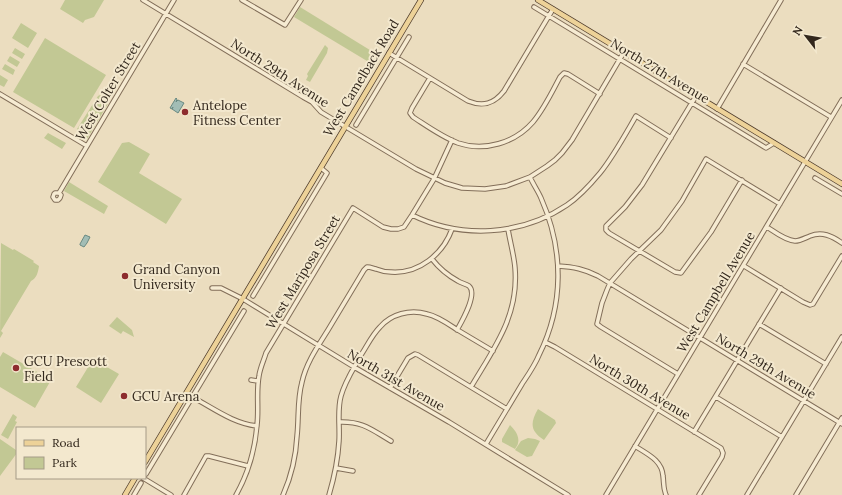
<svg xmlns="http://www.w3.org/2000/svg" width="842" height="495" viewBox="0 0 842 495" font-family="Lora,serif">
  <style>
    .green { fill: #c2c894 }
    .water { fill: #a2bdb5; stroke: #6a8a82 }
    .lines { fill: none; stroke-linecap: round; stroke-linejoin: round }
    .minor-casing { stroke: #826e59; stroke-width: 5.5 }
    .major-casing { stroke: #503d2d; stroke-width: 6 }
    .minor { stroke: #f6ebd2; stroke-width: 3.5 }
    .major { stroke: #edd298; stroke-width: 4.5 }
    .poi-dot { fill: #8d2c2e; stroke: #f3e8ce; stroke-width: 1.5 }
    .labels { text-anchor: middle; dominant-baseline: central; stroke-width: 4; stroke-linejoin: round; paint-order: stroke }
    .street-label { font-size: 13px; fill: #32271c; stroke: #f3e8ce }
    .poi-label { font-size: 13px; fill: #32271c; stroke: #f3e8ce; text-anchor: start }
  </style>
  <rect width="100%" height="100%" fill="#ebddbf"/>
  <path class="green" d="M65,0H104L94,17L85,20L83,23L60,9Z
    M300,7L378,55L372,64L294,17Z
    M21,23L37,33L28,48L12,38Z
    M45,38L106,75L74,128L13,92Z
    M325,45L328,48L327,53L310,82L306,80L308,76L307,74Z
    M15,48L25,54L22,59L12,53Z
    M10,56L20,62L17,67L7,61Z
    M5,64L15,70L13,75L2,69Z
    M0,75L8,80L4,87L0,85Z
    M100,95L109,100V102L87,139L77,133V129L98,96Z
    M48,133L66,143L62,149L44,138Z
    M129,142L150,154L139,173L182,199L166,224L98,182L122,143Z
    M69,182L108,206L104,214L64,191Z
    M1,243L13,250L14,249L34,261L33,262L39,266C38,272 37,278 31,281L1,331L3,333L0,338Z
    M117,317L132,330L134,337L123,331L121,334L109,326Z
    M3,352L51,380L35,408L0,387V357Z
    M93,359L119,374L101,403L76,387Z
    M538,409L555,420L556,423L544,440C530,431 530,423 538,409Z
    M13,414L17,417L15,421L17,422L8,439L1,435Z
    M510,425C514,429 520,436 518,443C518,445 516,447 515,449L502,442V439Z
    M528,438L535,439L540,441L532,456L527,457L515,450L521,441Z
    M0,439L16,450L17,453L0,476Z"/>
  <path class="water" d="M176,98L177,99L176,102L178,100L184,103L178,113L172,109L173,107L172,109L170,108Z
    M85,235L90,237L87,243L84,247L80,245V244Z"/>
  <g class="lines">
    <defs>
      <path id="minor" d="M143,0L303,97L312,102L321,112L416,169L445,183L462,188L485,189L506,186L530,177L547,166L555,160L562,153L572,140L624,52
        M242,0L285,25L301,0
        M534,7L766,148L774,143
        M389,53L468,101C483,107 494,104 504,91L553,9
        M743,64L831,117
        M430,78L412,108L410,113L413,117C427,126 442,137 458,143C484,152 515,143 533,122C544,109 552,92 560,77L564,73L568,74L600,94
        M0,94L87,146
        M696,96L642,185L625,207L606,226V230L609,233L675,272L681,273L711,232L742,180
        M717,109L781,0
        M356,125L409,37
        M815,178L842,194
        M59,193H55L54,194L53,197L55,200H58L60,198L61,195L59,193L174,0
        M412,215C461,239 521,236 567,205C579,197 590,185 600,173C613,157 625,135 636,116L671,138
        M767,227C775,232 784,240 795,241C800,241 805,238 810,236C822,231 832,236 842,243
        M432,259C439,268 447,275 458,281C461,283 466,284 469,286C478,294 462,321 457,330
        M558,266C574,267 584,269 598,276L842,424
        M744,266L803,302L810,305L813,304L816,299L842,256
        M212,288H221L243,299L354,367L449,422L568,495
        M253,296L327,173L321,168
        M759,324L826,364
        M545,342L555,347L721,448L723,453L722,457L699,495
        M678,374L601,327L597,324L602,303L607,290L610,283L631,259L661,230L682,201L706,159L780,204
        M251,380L258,381
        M471,387C494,348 519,316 515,268C514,255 510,242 508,229
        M390,388L408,358L415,354L418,355L507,409
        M186,394C210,405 230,423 257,426
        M716,397L782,437
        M339,422C363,421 372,430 391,441
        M694,432L781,288
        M486,444C498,424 510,404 522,384C528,375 535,365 539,355C564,305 564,250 541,198C538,191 533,184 530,177
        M635,446C647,454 662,460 663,476C664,483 663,488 666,495
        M336,468L353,471
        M146,474L244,311
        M143,478L171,495
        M134,495L141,483
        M184,495L206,456H209L248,466
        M236,495C248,474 255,449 257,425C259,409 256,392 259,376C260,368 264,360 266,353L353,208L383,227L391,229H398L404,227L412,215L434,179L452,140
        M283,495C291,477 296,456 297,436C299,418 297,400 302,382C306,363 318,346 328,330C340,310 352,290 364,270L367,267C371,267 372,268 376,269C381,271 386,272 391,272C419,274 443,254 452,229
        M329,495C334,478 338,459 339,441C340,426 337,410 341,396C345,381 354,368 361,355C367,346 372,335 380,327C391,314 410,309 427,314C437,316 447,323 456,329C468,336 481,344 493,351
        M606,495L842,100
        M747,495L842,337
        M796,495L842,418"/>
      <path id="major" d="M538,0L842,184
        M145,462L421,0
        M125,495L135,478"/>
    </defs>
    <use href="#minor" class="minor-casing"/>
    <use href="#major" class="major-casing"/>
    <use href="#minor" class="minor"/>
    <use href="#major" class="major"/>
  </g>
  <g class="poi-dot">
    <circle cx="185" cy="112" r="4"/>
    <circle cx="125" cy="276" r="4"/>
    <circle cx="16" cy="368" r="4"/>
    <circle cx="124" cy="396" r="4"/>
  </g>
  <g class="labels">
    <g class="street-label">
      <text transform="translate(660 71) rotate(31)">North 27th Avenue</text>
      <text transform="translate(280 73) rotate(33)">North 29th Avenue</text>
      <text transform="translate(361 78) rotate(-59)">West Camelback Road</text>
      <text transform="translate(108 91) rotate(-59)">West Colter Street</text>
      <text transform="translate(303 272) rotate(-59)">West Mariposa Street</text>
      <text transform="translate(716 292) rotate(-59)">West Campbell Avenue</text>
      <text transform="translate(766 366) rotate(31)">North 29th Avenue</text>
      <text transform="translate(396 380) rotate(30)">North 31st Avenue</text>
      <text transform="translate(640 387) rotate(31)">North 30th Avenue</text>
    </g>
    <g class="poi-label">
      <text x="193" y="105">Antelope<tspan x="193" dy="15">Fitness Center</tspan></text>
      <text x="133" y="269">Grand Canyon<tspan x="133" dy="15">University</tspan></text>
      <text x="24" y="361">GCU Prescott<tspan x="24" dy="15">Field</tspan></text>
      <text x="132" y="396">GCU Arena</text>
    </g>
  </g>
  <rect x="16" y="427" width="130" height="52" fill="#f3e8ce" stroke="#a69b87"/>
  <rect x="24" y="440" width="20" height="6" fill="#edd298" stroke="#a69b87"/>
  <text x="52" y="447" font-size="12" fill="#32271c">Road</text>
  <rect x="24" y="457" width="20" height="12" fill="#c2c894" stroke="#a69b87"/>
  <text x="52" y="467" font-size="12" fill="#32271c">Park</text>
  <g transform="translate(806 36) rotate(301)" stroke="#f3e8ce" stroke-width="3" paint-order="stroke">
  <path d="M0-3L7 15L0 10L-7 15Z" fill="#32271c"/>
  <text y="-6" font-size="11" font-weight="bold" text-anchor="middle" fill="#32271c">N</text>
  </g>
</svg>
